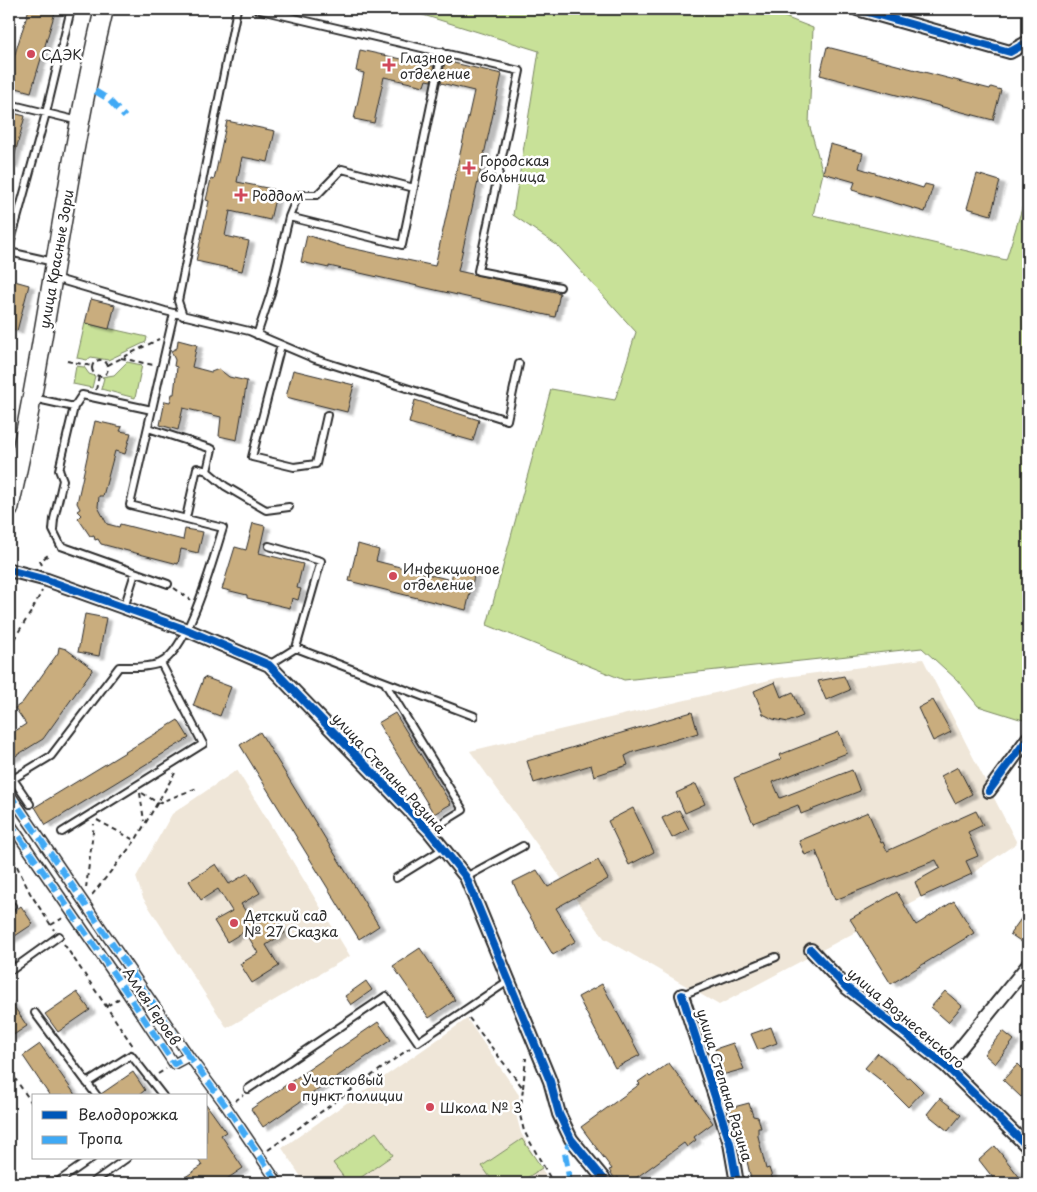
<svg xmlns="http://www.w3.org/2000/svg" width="1037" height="1192" viewBox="0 0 1037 1192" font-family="'Playpen Sans',sans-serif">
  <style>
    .built { fill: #efe6d8 }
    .green { fill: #c8e198; stroke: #7a8662 }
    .building { fill: #c9ad7e; stroke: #2b2b2b; filter: url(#shadow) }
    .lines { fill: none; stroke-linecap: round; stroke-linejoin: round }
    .service-casing { stroke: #2b2b2b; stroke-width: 10 }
    .pedestrian-casing { stroke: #2b2b2b; stroke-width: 12 }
    .minor-casing { stroke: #2b2b2b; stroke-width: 16 }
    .secondary-casing { stroke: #2b2b2b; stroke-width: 21 }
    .path { stroke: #2b2b2b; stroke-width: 2; stroke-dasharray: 5 4; stroke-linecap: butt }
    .service { stroke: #fff; stroke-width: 6 }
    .pedestrian { stroke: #fff; stroke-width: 9 }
    .minor { stroke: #fff; stroke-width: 12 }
    .secondary { stroke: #fff; stroke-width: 18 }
    .quiet { stroke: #3fa9f5; stroke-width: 6; stroke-dasharray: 12 6; stroke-linecap: butt }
    .cycleway-casing { stroke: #fff; stroke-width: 11 }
    .cycleway { stroke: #0057b8; stroke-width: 8 }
    .poi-dot { fill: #d1495b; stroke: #fff; stroke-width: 2 }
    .labels { text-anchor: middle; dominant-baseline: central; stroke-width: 5; stroke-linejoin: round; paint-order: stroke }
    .poi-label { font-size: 14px; fill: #2b2b2b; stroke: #fff; text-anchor: start }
    .street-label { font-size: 14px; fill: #2b2b2b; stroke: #fff }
  </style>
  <defs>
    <filter id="shadow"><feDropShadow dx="5.5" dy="3" stdDeviation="1" flood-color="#0004"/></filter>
  </defs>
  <rect width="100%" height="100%" fill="#fff"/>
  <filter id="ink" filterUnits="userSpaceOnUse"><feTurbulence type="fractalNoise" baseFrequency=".02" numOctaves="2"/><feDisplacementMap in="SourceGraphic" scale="10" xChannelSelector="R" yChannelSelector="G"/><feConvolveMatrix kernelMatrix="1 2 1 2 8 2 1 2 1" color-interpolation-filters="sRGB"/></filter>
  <g filter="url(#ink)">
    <path class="built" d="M923,659L1017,843L968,876L921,897L719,1005L604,938L470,751L778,678Z
      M237,770L350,956L227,1028L143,898L136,877L172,814Z
      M467,1019L519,1095L517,1118L521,1133L550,1183H305L282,1148Z"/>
    <path class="green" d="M404,9H764L813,28L809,124L823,173L813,215L1006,260L1028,189V714L1023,720L978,706L957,680L922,648L624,680L487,625L551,389L615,400L636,332L558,246L513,215L539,51Z
      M85,323L147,337L146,342L108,360L91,357L87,360L77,358Z
      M127,362L142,365L135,398L101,389L104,378L102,377L114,375Z
      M76,366L84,367L89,374L95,376L92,388L73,384Z
      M376,1132L393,1155L353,1183H348L333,1163Z
      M522,1139L542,1168L519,1183H494L482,1166Z"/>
    <path class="building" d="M29,9H56L31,92L9,86V58L13,60Z
      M827,47L990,89L991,87L1001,90L993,120L820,75Z
      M360,50L434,66L431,81L426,80L424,86L384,77L374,123L354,119L364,73L356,71Z
      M445,61L502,74L458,271L560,293L555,317L329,266V268L301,262L307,235L341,246L435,266L474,91L441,83Z
      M9,112L25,116L12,165H9Z
      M227,121L275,131L268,162L242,157L237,182L277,190L270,220L230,211L225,236L249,241L242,271L196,261L209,201L206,200L211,179L214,180Z
      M830,144L863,153L859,168L923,188L925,184L933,186L925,212L852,190L855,182L823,173Z
      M977,174L1000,181L991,215L967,208Z
      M11,280L29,285L17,331L9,328V289Z
      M91,299L115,305L109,329L85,323Z
      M178,340L197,345L192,367L211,372L219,369L229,377L247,381L237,440L219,436L221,417L183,408L178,430L160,425L165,401L170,402L172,394H174L177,367L174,366L175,360L171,351L177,348Z
      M293,370L354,385L347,412L286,397Z
      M415,400L479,420L473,441L409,423Z
      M95,421L122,427L120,431L131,433L125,454L115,451L103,496H99L98,507L107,524L119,527L120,524L183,540L185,529L203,532L198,553L181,549L178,564L101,544L98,539L95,540L94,535L90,536L78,518L81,515L77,511L80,509L77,503Z
      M253,523L265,526L259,553L303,564L297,588L301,589L298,600L292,598L290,608L247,598V595L222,589L235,547L246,550Z
      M358,544L379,550L376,561L408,569L409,564L421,567L419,572L451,580L454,567L475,572L466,610L349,581Z
      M85,614L106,618L99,656L78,652Z
      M59,647L66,649L93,669L43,739L9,760V735L26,724L15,708L22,703L58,653Z
      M844,676L850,690L826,700L818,681Z
      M204,677L231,687L220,716L193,706Z
      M775,682L781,697L793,692L803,716L788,722L773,719L763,714L754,691Z
      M933,700L951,732L933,741L918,708Z
      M692,712L698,733L633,752L625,756L628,765L594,776L591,765L534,783L527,761Z
      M395,713L451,804L434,814L378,723Z
      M178,720L189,738L46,825L35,807Z
      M260,732L379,926L359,939L240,745Z
      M839,732L847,753L773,782L780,798L852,770L860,791L801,814L798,805L753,823L734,778L781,759L779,755Z
      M958,767L972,794L955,803L941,776Z
      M696,784L705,804L685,813L676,793Z
      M633,808L654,852L629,865L608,821Z
      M679,810L689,829L672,838L662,818Z
      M976,811L983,825L968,832L978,856L966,861L972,874L921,897L915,882L940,868L936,860L835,900L816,851L805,855L799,841L868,812L881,843L883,842L887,851Z
      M598,860L608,879L556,908L576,941L553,955L523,905L513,882L537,870L548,887Z
      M216,864L229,884L248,873L260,893L241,904L254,925L273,914L285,933L266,945L279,966L252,983L240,964L258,953L245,931L227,942L214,921L232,911L218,889L201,900L189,881Z
      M897,892L916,925L954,901L974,933L891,984L850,919Z
      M21,906L33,924L9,940V915Z
      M1028,909V940L1025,944L1010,934Z
      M420,948L455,1000L429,1018L393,966Z
      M366,981L372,990L351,1005L345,996Z
      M602,984L640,1055L615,1068L578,997Z
      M945,991L962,1006L948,1022L931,1007Z
      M77,992L90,1010L58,1032L45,1014Z
      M9,999L27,1026L9,1038Z
      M378,1022L391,1040L263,1127L251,1109Z
      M771,1027L777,1043L758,1050L751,1034Z
      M1003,1031L1014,1040L995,1064L984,1054Z
      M733,1043L744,1069L722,1075L715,1049Z
      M40,1044L51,1060L76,1096H50L23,1056Z
      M878,1053L907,1078L909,1077L923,1091L908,1107L883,1082L865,1068Z
      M669,1063L713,1123L694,1137L696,1140L687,1147L684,1143L629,1183H622L618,1177L615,1179L609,1170L612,1169L581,1127L640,1084L638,1082L648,1075L650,1077Z
      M1018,1064L1028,1074V1090L1021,1097L1003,1080Z
      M133,1072L145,1090L138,1096H102L101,1094Z
      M940,1098L961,1115L948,1131L927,1114Z
      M749,1103L753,1116L758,1117L761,1128H758V1136L766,1169L769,1168L774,1183H752L742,1140L739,1141L730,1108Z
      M206,1104L226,1132L221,1135L243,1168L221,1183H176L202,1166L197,1158H206Z
      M995,1146L1021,1179L1016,1183H1006L1002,1178L997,1183L979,1160Z"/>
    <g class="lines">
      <defs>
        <path id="service" d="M256,9L520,71L478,271L560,287
          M9,104L79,121
          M289,217L298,195H317L342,169L414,188
          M9,248L46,113L71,9
          M9,252L54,262
          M54,278L165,311L249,331L315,359L507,420L519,364
          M183,316L178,301L237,9
          M257,335L271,293L289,217L402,245L442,52
          M281,345L252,457L294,467L316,464L327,415
          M33,398L74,407L82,395L152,410
          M74,407L59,470L63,480L54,519L53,530L61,546L168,584
          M148,428L212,449L207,471L197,468L186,518
          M207,471L225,486L266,510L289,507
          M269,546L321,561L296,648
          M124,608L135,573
          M269,665L296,648L474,716
          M385,683L463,810L429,831
          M30,804L13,779L51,756L119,667C132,667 148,668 160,663C189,650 213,559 223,528L130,505L174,313
          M62,832L203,744L161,663
          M466,877L523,846
          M396,878L443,849
          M9,908L12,906
          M9,962L13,969L59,936
          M682,995L776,957
          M35,1013L97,1096
          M87,1083L131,1055L163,1096
          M248,1089L386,996L418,1042L508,981
          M56,1183L92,1158
          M92,1183L127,1158"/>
        <path id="pedestrian" d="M9,793L189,1056
          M9,822L127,993L174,1064L189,1056L226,1106L278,1183"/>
        <path id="minor" d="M857,9L1010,52L1028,42
          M9,570L47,580L187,630L269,665L429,831L466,877L550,1081L559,1114L571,1139L607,1183
          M989,791L1028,738
          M811,950L846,987L946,1066L1028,1147
          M682,995L730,1143L737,1183
          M946,1066L1028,965"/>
        <path id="secondary" d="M9,509C47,344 64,174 104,9"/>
      </defs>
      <use href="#service" class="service-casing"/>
      <use href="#pedestrian" class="pedestrian-casing"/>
      <use href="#minor" class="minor-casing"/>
      <use href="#secondary" class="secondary-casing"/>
      <path class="path" d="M121,358L153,365
        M92 368a8 8 0 1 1 16 0a8 8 0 1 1-16 0Z
        M67,361L92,366
        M108,365L159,339
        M96,390L99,375
        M42,565L40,561L51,553
        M174,588L191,600
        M9,647L31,612L42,591
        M140,793L144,821
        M142,793L158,803L197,788
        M97,820L134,840
        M9,850L30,893L54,930
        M86,888L94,824
        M92,895L135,841L175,773
        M51,925L63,918
        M64,944L133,1046
        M107,1006L120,998
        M469,1018L523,1088L520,1115L524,1131L553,1183
        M9,1046L16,1042
        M9,1070L34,1106
        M158,1074L166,1069
        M523,1088L526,1058
        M235,1101L243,1095
        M268,1150L410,1048"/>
      <use href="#service" class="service"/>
      <use href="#pedestrian" class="pedestrian"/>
      <use href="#minor" class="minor"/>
      <use href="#secondary" class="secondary"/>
      <path class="quiet" d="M95,91L108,99L125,117
        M9,793L189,1056
        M9,822L127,993L174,1064L189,1056L226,1106L278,1183
        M570,1183L565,1153L571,1139"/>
      <defs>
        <path id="cycleway" d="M857,9L1010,52L1028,42
          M9,570L47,580L187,630L269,665L429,831L466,877L550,1081L559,1114L571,1139L607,1183
          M989,791L1028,738
          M811,950L846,987L946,1066L1028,1147
          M682,995L730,1143L737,1183"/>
      </defs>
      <use href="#cycleway" class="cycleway-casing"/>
      <use href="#cycleway" class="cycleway"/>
    </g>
  </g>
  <g class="poi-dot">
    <circle cx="31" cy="54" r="5"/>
    <path d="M386.5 57.5h5v5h5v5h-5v5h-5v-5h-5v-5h5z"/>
    <path d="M466.5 160.5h5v5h5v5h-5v5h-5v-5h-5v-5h5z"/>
    <path d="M238.5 187.5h5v5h5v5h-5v5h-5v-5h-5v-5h5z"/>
    <circle cx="393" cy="576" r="5"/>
    <circle cx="234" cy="923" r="5"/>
    <circle cx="292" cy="1087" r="5"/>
    <circle cx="430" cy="1107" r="5"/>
  </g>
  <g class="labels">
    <g class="poi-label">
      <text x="41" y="54">СДЭК</text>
      <text x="400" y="57">Глазное<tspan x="400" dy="16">отделение</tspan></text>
      <text x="480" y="160">Городская<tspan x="480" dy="16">больница</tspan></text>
      <text x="252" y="195">Роддом</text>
      <text x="403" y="568">Инфекционое<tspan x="403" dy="16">отделение</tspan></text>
      <text x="244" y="915">Детский сад<tspan x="244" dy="16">№ 27 Сказка</tspan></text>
      <text x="302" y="1079">Участковый<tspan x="302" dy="16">пункт полиции</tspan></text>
      <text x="440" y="1107">Школа № 3</text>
    </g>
    <g class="street-label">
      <text transform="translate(56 259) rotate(-80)">улица Красные Зори</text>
      <text transform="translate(389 773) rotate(47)">улица Степана Разина</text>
      <text transform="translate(152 1006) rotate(56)">Аллея Героев</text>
      <text transform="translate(906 1018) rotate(40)">улица Вознесенского</text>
      <text transform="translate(725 1085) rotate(73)">улица Степана Разина</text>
    </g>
  </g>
  <rect width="1037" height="1192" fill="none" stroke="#fff" stroke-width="30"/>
  <rect x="15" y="15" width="1007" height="1162" fill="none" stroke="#2b2b2b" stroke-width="2" filter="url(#ink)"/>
  <rect x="32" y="1094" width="175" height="65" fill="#ffffff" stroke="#aaaaaa"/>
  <rect x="42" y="1111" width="25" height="8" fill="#0057b8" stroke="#aaaaaa"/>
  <text x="78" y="1120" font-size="15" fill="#2b2b2b">Велодорожка</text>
  <rect x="42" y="1136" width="25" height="8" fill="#3fa9f5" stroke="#aaaaaa"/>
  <text x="78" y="1144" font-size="15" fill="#2b2b2b">Тропа</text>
</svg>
